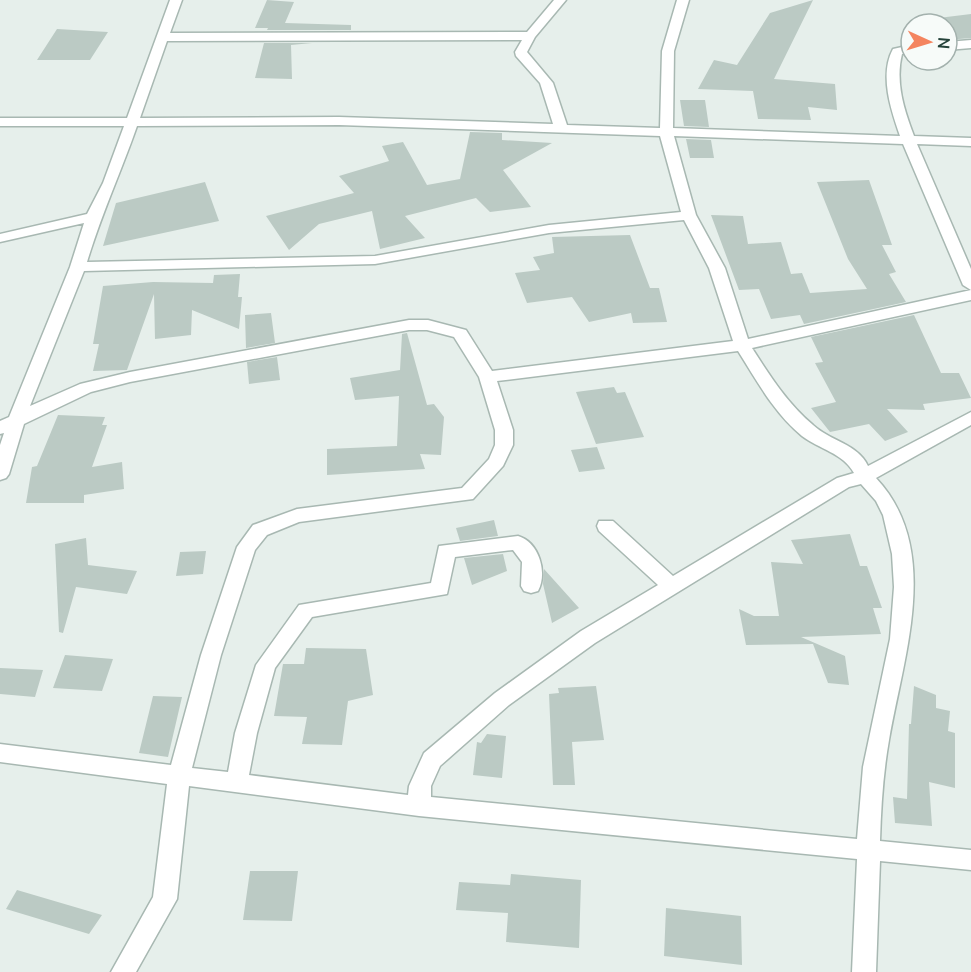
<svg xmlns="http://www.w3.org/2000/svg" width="971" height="972" viewBox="0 0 971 972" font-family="Manrope,sans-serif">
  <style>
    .building { fill: #bbcac4 }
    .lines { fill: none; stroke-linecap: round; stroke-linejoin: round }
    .minor-casing { stroke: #a8b8b2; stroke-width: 3 }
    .minor { fill: #fff; fill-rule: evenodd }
  </style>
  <rect width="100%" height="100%" fill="#e6efeb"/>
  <path class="building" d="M267,0L294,2L285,23L351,25V30H267L268,28H255Z
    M813,0L774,79L835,84L837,110L808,107L811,120L758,119L753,91L698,89L714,60L737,65L770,13Z
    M971,14V38L947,40V24H918L914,21Z
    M57,29L108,32L90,60H37Z
    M264,43H312L291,45L292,79L255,78Z
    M680,100H705L709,127L684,126Z
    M470,132L502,133V140L552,143L503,170L531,207L490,212L476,198L405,216L425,238L380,249L372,211L319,224L289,250L266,216L354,193L339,176L389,161L382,146L403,142L427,185L460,179Z
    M686,139L711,140L714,158H690Z
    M869,180L892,245H882L896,272L889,274L906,302L804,324L800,315L771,319L759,289L739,290L711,215L743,216L748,244L781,242L791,274L802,273L810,293L867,289L848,259L817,182Z
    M205,182L219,221L103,246L116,203Z
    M630,235L650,288H659L667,322L633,323L631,313L589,322L572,297L527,303L515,273L540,270L533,257L554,253L552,237Z
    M240,274L238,297H242L239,329L192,310L191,335L155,339L154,294L127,370L93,371L99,344H93L103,286L153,282L213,283L214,275Z
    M271,313L275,343L246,348L245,315Z
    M914,315L941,373H959L971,398L923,404L925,410L887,409L908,432L885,441L869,424L830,432L811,408L836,402L815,363L823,362L811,337Z
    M407,333L427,405L434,404L444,417L441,455L420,454L425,469L327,475V449L397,446L399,396L355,400L350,378L400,370L402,334Z
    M277,357L280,380L249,384L247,362Z
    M614,387L617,393L625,392L644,437L596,444L576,392Z
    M58,415L105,417L102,425H107L92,467L122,462L124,489L84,495V503H26L32,467L37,466Z
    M597,447L605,469L579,472L571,450Z
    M494,520L498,536L460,541L456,528Z
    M850,534L860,566H867L882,608H873L881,634L801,637L845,656L849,685L828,683L813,644L746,645L739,609L754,616H779L771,562L803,564L791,540Z
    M86,538L88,565L137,571L127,594L76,587L63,633L59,632L55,544Z
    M206,551L203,574L176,576L180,552Z
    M503,554L507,571L472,585L464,558Z
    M544,569L579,608L552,623L543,584Z
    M306,648L366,649L373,695L348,701L342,745L302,744L307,717L274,716L283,664H304Z
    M65,655L113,659L102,691L53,688Z
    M0,668L43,670L35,697L0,694Z
    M596,686L604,740L572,742L575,785H553L549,694L559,693L558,688Z
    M914,686L936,695V708L950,711L948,731L955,733V788L929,782L932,826L895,823L893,797L907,799L909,724H911Z
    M153,696L182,697L168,757L139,753Z
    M487,734L506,736L502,778L473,775L477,742L481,743Z
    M250,871H298L292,921L243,920Z
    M511,874L581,880L579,948L506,942L508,913L456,910L459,882L510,885Z
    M17,890L102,915L89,934L6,909Z
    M666,908L741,916L742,965L664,956Z"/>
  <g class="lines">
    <defs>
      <path id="minor" d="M170,0H182L170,33L527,32L554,0H566L535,37L527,52L553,83L567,125L660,128L662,51L677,0H689L674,51L673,128L900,136C891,110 879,75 893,49L911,45V53L902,54C895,82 904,110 914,136L971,138V146L917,144L971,269V290L963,285L903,144L674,136L696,215L725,268L748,339L971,290V300L752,348C770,376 787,403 813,425C830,441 858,444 868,466L971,412V425L876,478C943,549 903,657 889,740C883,774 881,807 880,841L971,850V870L880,861L876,972H852L857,859L419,816L189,786L177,899L136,972H111L153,897L167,784L0,762V744L171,765L201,655L237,547L253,525L297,509L462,488L489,459L495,445V430L479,377L454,337L427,330H409L130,382L91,392L24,424L9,474L6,478L0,480V445L4,433L0,434V421L9,417L70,267L84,223L0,242V234L87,214L103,183L124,126H0V118H127ZM522,40L515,52L516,56L540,83L553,124L339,117L140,118L167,41ZM339,125L660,136L681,212L549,225L375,256L87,262C101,215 121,172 137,126ZM684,220L709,268L733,341L492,371L466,330L428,320H409L130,372L80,384L30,406L84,271L375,264L549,233ZM738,351C757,381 774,413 802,436C819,449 843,453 854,473L837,478L673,576L613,521H599L597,526L599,531L658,585L581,631L495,693L424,753L409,786L408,795L249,775L257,733L275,668L312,617L447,594L455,557L513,550L522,562L521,586L524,591L531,593L538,591C548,573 539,542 518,536L439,546L431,583L299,605L256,665L235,733L228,772L192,768L221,655L255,550L267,535L299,522L473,499L503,466L513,445V430L497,381ZM861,484L876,501L883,515L892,554L894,587L890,639L863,767L857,839L431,797V786L440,766L509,705L595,643L849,487Z
        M971,40V48L947,50V42Z"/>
    </defs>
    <use href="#minor" class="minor-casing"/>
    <use href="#minor" class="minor"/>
  </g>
  <g transform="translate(929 42) rotate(94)"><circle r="28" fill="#f7fbf9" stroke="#a3b1ad" stroke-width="1.5"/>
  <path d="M0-4.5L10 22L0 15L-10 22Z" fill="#f4845f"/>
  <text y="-9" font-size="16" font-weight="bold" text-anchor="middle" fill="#24423a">N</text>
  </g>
</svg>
